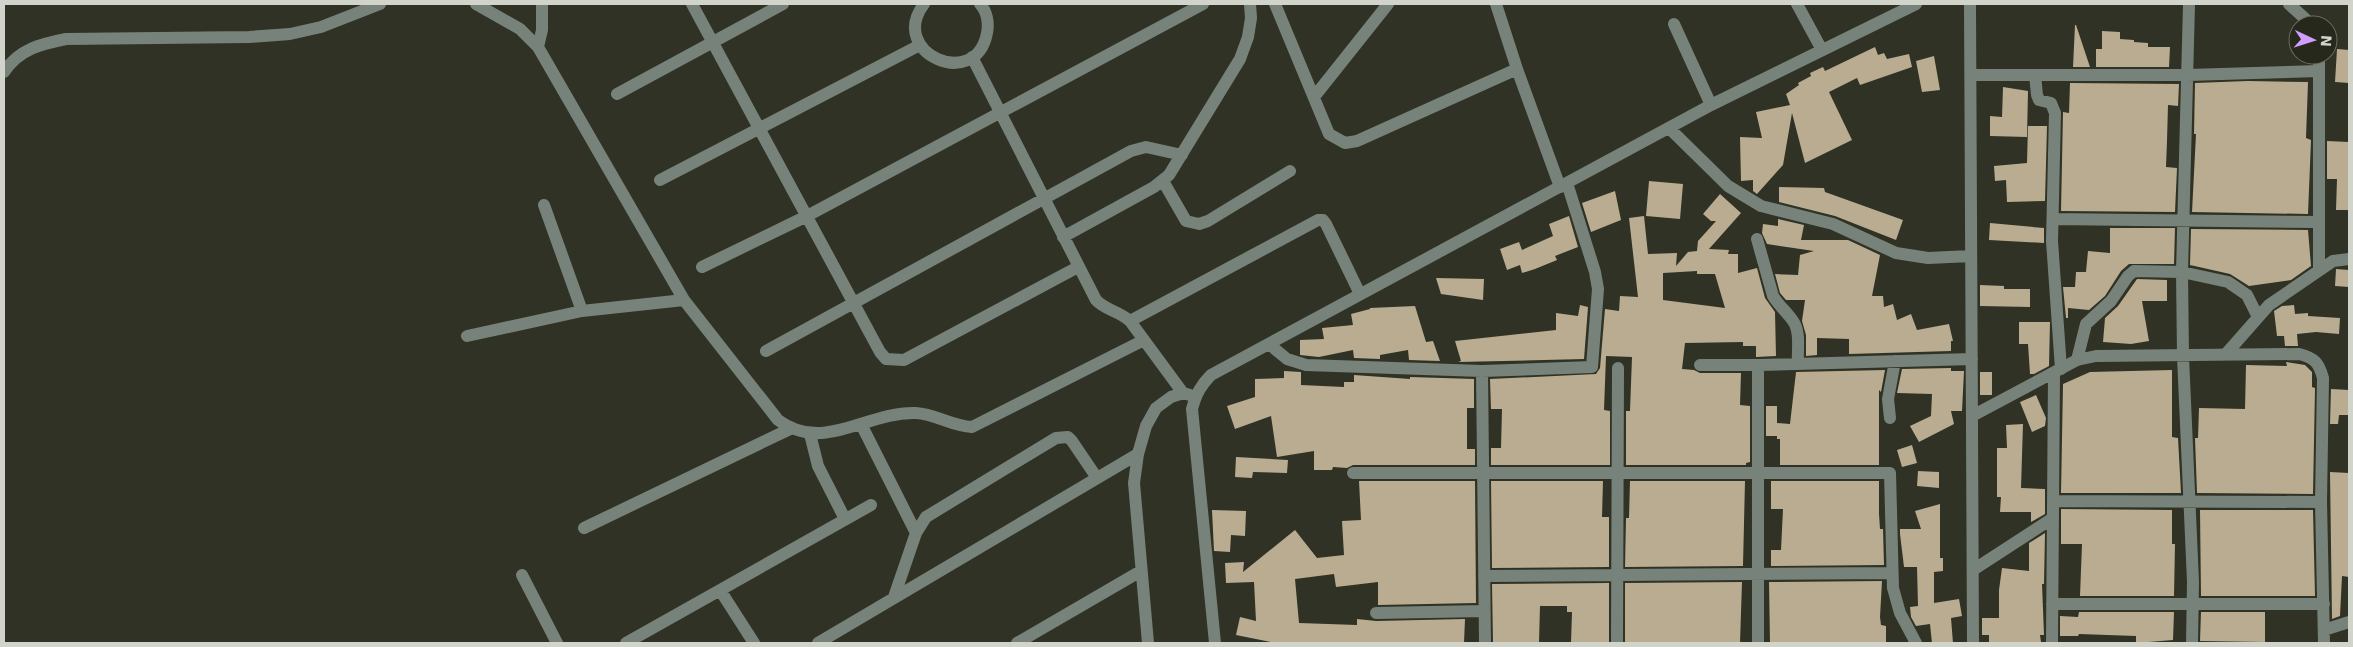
<svg xmlns="http://www.w3.org/2000/svg" width="2353" height="647" viewBox="0 0 2353 647" font-family="'DejaVu Sans',sans-serif">
  <style>
    .building { fill: #b9ac91; fill-rule: evenodd }
    .lines { fill: none; stroke-linecap: round; stroke-linejoin: round }
    .minor { stroke: #77837a; stroke-width: 12 }
  </style>
  <rect width="100%" height="100%" fill="#2f3224"/>
  <path class="building" d="M2075,25H2076L2090,67H2073Z
    M2102,31L2120,32V39L2134,40V42L2148,43V47H2170L2169,67H2096V49H2102Z
    M1875,47L1878,55L1884,53L1887,59L1909,54L1912,67L1860,85L1857,78L1829,92L1852,140L1805,163L1792,113L1783,165L1757,194L1753,191V180L1741,181L1740,137L1762,138L1756,112L1790,105L1786,94L1799,85L1798,83L1811,76L1810,73L1823,67L1825,71Z
    M2337,49L2349,50V83L2335,82Z
    M1934,56L1940,90L1922,92L1916,61Z
    M2248,81L2308,82L2306,138L2311,140L2308,214L2192,212L2196,134H2194L2195,83Z
    M2070,83L2179,84L2178,106L2168,105L2167,141L2166,167L2177,168L2175,212L2061,211L2063,112L2069,113Z
    M2003,87L2028,91L2027,137L1990,136V116L2002,117Z
    M2028,126H2047L2045,201L2007,202L2006,180L1995,181L1994,166L2027,163Z
    M2327,141L2349,142V210H2336L2337,179H2327Z
    M1649,181L1683,184L1680,219L1646,216Z
    M1779,187L1824,188L1825,192L1903,220L1896,240L1835,216L1779,202Z
    M1615,191L1621,220L1591,232L1582,203Z
    M1720,194L1741,213L1709,249L1729,250L1728,254H1738V273L1757,268L1765,298L1775,312L1776,356L1756,357V346H1743V342L1685,343L1682,369L1694,370L1700,373H1741L1740,405L1750,406V462L1746,463V465H1626V411H1630L1632,357L1606,356L1604,410L1610,411V465H1491V448H1501L1502,409H1491L1490,379L1596,374L1600,368L1605,309L1619,311L1620,296L1638,297L1629,218L1644,216L1648,254L1677,253L1676,266L1688,252L1697,251L1698,241L1716,221H1711L1703,214ZM1697,271V274H1715L1725,308L1663,300V273Z
    M1569,216L1578,247L1555,256L1557,260L1535,269L1522,273L1520,265L1507,270L1500,249L1519,242L1522,250L1553,236L1549,224Z
    M1778,219L1804,225L1801,240H1848L1880,255L1872,296H1883L1884,307L1893,304L1897,320L1911,314L1917,330L1949,324L1953,341H1951V351L1849,354V339L1817,338V355L1806,356V335L1802,321L1805,300H1786L1780,293L1775,274L1798,275L1800,255L1814,251L1767,244L1762,233L1763,224L1778,226Z
    M1990,223L2044,228V243L1989,240Z
    M2110,228H2175L2174,264H2129L2121,271L2105,296L2089,310L2068,308V318H2066L2063,287H2075L2076,272H2086L2088,251L2110,253Z
    M2191,229L2308,230L2311,266L2291,280L2249,286L2230,274L2190,265Z
    M2336,269L2349,270V287L2335,286Z
    M1436,278L1484,279L1483,300L1441,294Z
    M2137,279L2167,280V301H2142L2149,341L2131,344L2103,342L2105,318L2118,306Z
    M1980,285L2004,286V289H2030V307L1980,306Z
    M1580,305L1588,307L1584,359L1458,362L1461,361L1455,341L1556,330V313L1578,316Z
    M2294,305L2295,314L2308,313V316L2340,318L2339,334L2316,332L2297,334L2298,346H2285L2284,336H2277L2274,311L2282,306Z
    M1415,306L1426,342L1433,341L1440,361L1409,360L1408,350L1380,355V359L1354,358L1353,350L1319,357L1300,355V340L1324,339L1322,328L1353,325L1351,314L1370,309V308Z
    M2019,322H2050L2049,366L2034,374H2030L2028,344H2019Z
    M2286,362L2305,365L2312,372V387L2315,388L2313,494L2197,493L2195,438H2198L2199,408L2245,409L2246,365L2287,366Z
    M1951,368V371H1964L1962,411H1951L1954,424L1919,442L1910,426L1931,416L1932,394L1897,393L1902,369Z
    M1885,370L1881,392L1879,390V465H1780V439H1777V436H1766V406H1777V423L1790,424L1796,372Z
    M2172,370V437L2178,438L2181,493H2061L2063,384L2090,372Z
    M1284,371L1301,372V385L1344,387V382H1354V375L1410,379V377L1474,379V408H1467V449H1475V465H1353L1347,468L1333,467L1332,470H1314V451L1277,457L1271,416L1235,429L1227,406L1255,397V379L1284,378Z
    M1980,372H1992V395H1980Z
    M2331,389L2349,390V415H2339L2338,424H2330Z
    M2036,395L2046,418L2045,426L2032,432L2020,402Z
    M2023,424L2021,488L2045,489V514L2031,522V512H2000L2001,497H1997V448H2007L2006,425Z
    M1912,445L1917,463L1902,467L1897,450Z
    M1236,457L1288,460L1287,473L1253,472L1252,478L1235,477Z
    M1918,471L1939,472V488L1917,486Z
    M2330,472L2349,473V577L2342,576L2340,616L2332,619Z
    M1359,481H1475L1476,603L1378,605V582L1336,587L1334,574L1295,579L1299,623L1357,625V619L1376,621L1465,619L1464,643H1276L1236,635L1240,617L1256,621L1254,582L1226,583L1225,563L1244,562L1243,572L1295,530L1317,558L1344,555L1342,521L1361,520Z
    M1491,481H1603L1602,517H1609V567L1492,568Z
    M1630,481H1745L1743,566L1625,567L1626,518H1629Z
    M1771,481H1879V514L1880,529H1883L1884,565L1771,566V550H1781L1783,509H1771Z
    M1940,504V558H1943V571L1934,572V603L1959,599L1962,616L1951,618L1953,643H1932L1930,624L1916,626L1911,617L1910,607L1918,606L1917,567H1904L1900,534V529H1921L1915,511Z
    M2061,509L2172,510V544H2175L2174,596H2080L2082,544H2061Z
    M1212,510L1246,511L1245,536L1231,535L1230,552L1214,551Z
    M2200,510H2313L2315,596H2201Z
    M2045,533L2044,584H2042L2044,635H2040L2041,642L1989,643V635H1982V618H1999V590L2002,568L2029,571V543Z
    M1882,581L1880,617L1881,625L1886,626V643H1770L1769,582Z
    M1742,582L1740,643H1625V583Z
    M1609,583V643H1571L1572,612H1567V606H1540L1539,643H1493L1492,584Z
    M2079,612H2174L2173,640L2136,643V636L2079,634L2078,636H2060V616L2078,617Z
    M2201,612H2265V642L2200,641Z"/>
  <g class="lines">
    <path class="minor" d="M476,4L520,29L538,47L684,300L778,420C824,454 867,411 916,413C935,414 952,426 972,427L1144,340
      M692,4L880,352L886,359L904,360L1078,267
      M924,4C887,53 976,92 987,33C989,23 987,11 980,4
      M1275,4L1329,134L1345,143L1357,141L1517,69
      M1496,4L1517,69L1560,187
      M1797,4L1822,50
      M1970,4L1973,643
      M2189,4L2182,272L2183,356L2193,582L2192,643
      M2289,4L2312,25
      M1674,24L1711,105
      M538,47L542,30V4
      M972,57L1096,300C1105,310 1119,311 1130,321L1183,393
      M4,72C19,49 41,44 66,39L249,37L290,34L321,27L380,4
      M1971,75H2188L2319,71
      M2035,75L2037,95L2039,100L2051,103L2055,113L2052,241L2061,369
      M617,94L783,4
      M1314,97L1388,4
      M1669,128L1728,186L1761,206L1833,224L1896,253L1928,258L1971,256
      M660,180L920,45
      M1163,181L1186,221L1199,224L1208,221L1290,171
      M544,205L582,311
      M2053,219L2319,222
      M1063,237L1154,187L1169,175L1240,59L1248,37L1251,18L1250,4
      M1757,239L1773,296C1779,306 1787,312 1793,321C1801,332 1797,351 1798,364
      M702,267L807,216L1203,4
      M2319,270V55
      M1130,321L1318,220H1323L1326,224L1360,294
      M467,336L582,311L684,300
      M1269,344L1287,359L1306,365L1482,371L1592,367L1598,289L1595,272L1567,183
      M766,351L1131,151L1146,147L1182,155
      M2225,355L2269,305L2333,261L2349,259
      M2077,360L2086,324L2111,301L2128,276L2134,271L2182,272L2228,282L2247,295L2258,317
      M1700,365H1758L1972,359
      M1758,365V643
      M1482,371L1485,643
      M1972,416L2077,360L2096,356L2299,354C2315,358 2319,363 2323,378L2321,502L2324,643
      M1890,418L1888,399L1895,361
      M861,424L916,533
      M810,434L818,466L845,519
      M1353,473H1890L1893,588L1900,613L1916,643
      M2053,501L2321,502
      M584,528L790,429
      M1973,570L2053,518
      M522,575L557,643
      M1484,576L1892,573
      M720,590L754,643
      M894,597L916,533L926,517L1056,438L1068,437L1072,441L1097,478
      M2052,604H2324
      M1376,613L1484,611
      M2324,630L2349,622
      M626,643L871,505
      M818,643L1138,454
      M1017,643L1141,571
      M1148,643L1134,483L1138,454L1146,426L1156,408L1171,397L1183,393L1190,395
      M1215,643L1192,409C1196,394 1201,385 1211,375L1711,105L1916,4
      M1617,643L1618,368
      M2052,643L2054,373"/>
  </g>
  <rect width="2353" height="647" fill="none" stroke="#d1d4cb" stroke-width="10"/>
  <g transform="translate(2313 40) rotate(94)"><circle r="24" fill="#25281b" stroke="#6a6d61"/>
  <path d="M0-4L9 19L0 12L-9 19Z" fill="#d19dfe"/>
  <text y="-8" font-size="14" font-weight="bold" text-anchor="middle" fill="#d1d4cb">N</text>
  </g>
</svg>
